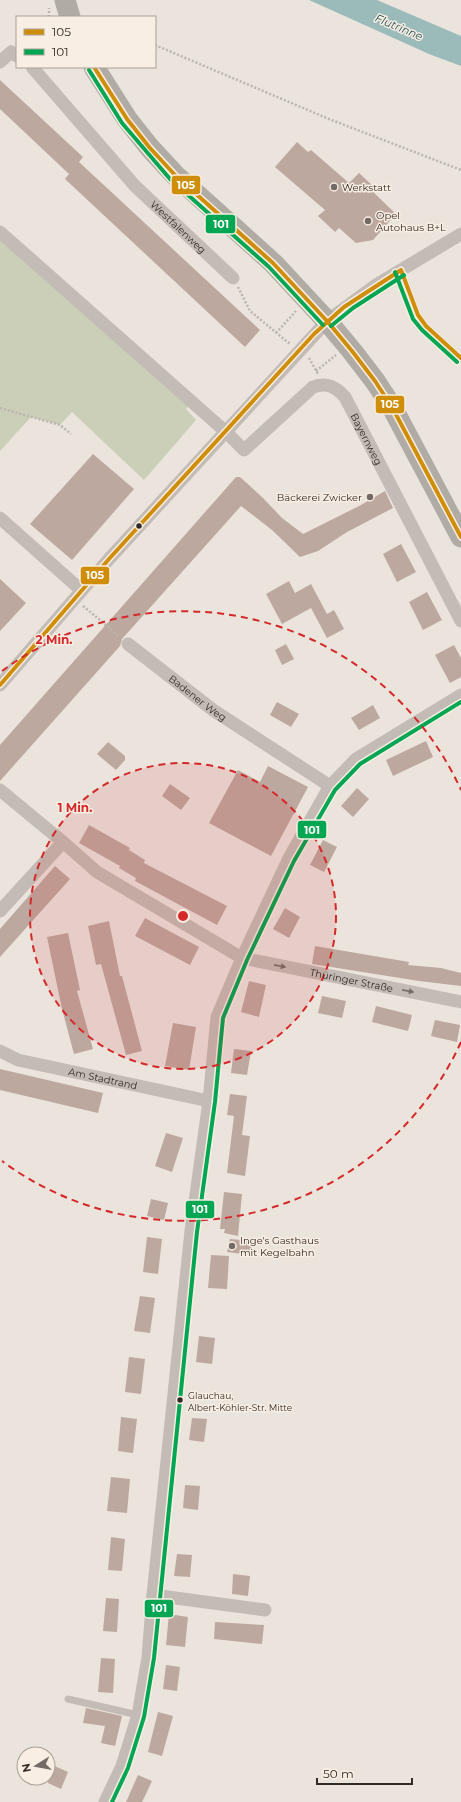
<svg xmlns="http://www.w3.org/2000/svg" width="461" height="1802" viewBox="0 0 461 1802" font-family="Montserrat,sans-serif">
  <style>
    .green { fill: #cbcfb7 }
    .water { fill: #9abbba }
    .building { fill: #bda89f }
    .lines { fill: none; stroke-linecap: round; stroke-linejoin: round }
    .path { stroke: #bbb4af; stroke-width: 2.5; stroke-dasharray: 2 2; stroke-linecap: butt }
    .service { stroke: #c3bcb6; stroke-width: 7 }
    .minor { stroke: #c3bcb6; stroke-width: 13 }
    .primary { stroke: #b1aba6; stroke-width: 21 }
    .bus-1-casing { stroke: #f8eee3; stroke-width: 7 }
    .bus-2-casing { stroke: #f8eee3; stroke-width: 7 }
    .bus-1 { stroke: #d08d07; stroke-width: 4 }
    .bus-2 { stroke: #00a651; stroke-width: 4 }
    .oneway { fill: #736c66 }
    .ring { fill: none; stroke: #d62828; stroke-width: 2; stroke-dasharray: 7 5 }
    .poi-dot { fill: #726b65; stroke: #f8eee3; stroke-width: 1.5 }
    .bus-dot { fill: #322a25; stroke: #f8eee3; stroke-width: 1.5 }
    .labels { text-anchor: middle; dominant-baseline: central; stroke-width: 3; stroke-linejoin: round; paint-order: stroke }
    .bus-label { font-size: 9px; fill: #322a25; stroke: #f8eee3; text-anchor: start }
    .poi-label { font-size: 10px; fill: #322a25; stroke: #f8eee3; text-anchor: start }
    .street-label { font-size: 10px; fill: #322a25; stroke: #f8eee3 }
    .water-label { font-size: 11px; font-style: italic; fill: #1d4e52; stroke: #f8eee3 }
    .centre { fill: #d62828; stroke: #f8eee3; stroke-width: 2 }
    .ring-label { font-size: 12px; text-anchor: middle; font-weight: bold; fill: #d62828; stroke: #f8eee3; stroke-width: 3; stroke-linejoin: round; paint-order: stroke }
    .line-badge { stroke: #f8eee3; stroke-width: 1.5 }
    .badge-label { font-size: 11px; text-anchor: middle; font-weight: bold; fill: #fff }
  </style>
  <rect width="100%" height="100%" fill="#eae4dd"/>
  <path class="green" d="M0,237L190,404L186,409L196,420L144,480L72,412L60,425L31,417L0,451Z"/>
  <path class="water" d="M309,0H377L461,36V66L429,54Z"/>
  <path class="building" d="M0,80L83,157L79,162L260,330L245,347L65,179L69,174L0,109Z
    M297,142L308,152L311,150L349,183L359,173L372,185L369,188L396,214L373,240L356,243L339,228L335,232L318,216L325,210L275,167Z
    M93,454L134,489L72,560L30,524Z
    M236,477H240L263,498L282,518L303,534L361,505L385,491L393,508L347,532L318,551L300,557L272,530L241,506L122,639L120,646L0,781V745Z
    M401,544L416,572L397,582L383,554Z
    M0,579L26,603L0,631Z
    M289,581L295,593L311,584L327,614L334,610L344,629L327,638L311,608L282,624L266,594Z
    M427,592L442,620L423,630L409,602Z
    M286,644L294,659L282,665L275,650Z
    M454,645L461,658V677L450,683L435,655Z
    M277,702L299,714L291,727L270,715Z
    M373,705L380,718L359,730L351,718Z
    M426,741L433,757L393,776L386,760Z
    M108,742L125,756V760L116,770L97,754Z
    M268,766L308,787L271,856L209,823L238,770L260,782Z
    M170,784L190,798L181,810L162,796Z
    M357,788L369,799L353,817L341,806Z
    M89,825L130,848L129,850L145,860L144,863L227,906L217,925L135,881L136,878L119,868L120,866L79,843Z
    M323,840L337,847L324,872L310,865Z
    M55,866L70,879L0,957V929Z
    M285,908L300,917L289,938L273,929Z
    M145,918L199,947L190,965L135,936Z
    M109,921L120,976H122L142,1051L126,1055L101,964L96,965L88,926Z
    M68,933L80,990L77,991L93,1049L74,1054L62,1009L47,937Z
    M315,946L409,962L408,965L441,968L461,973V986L419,981L312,964Z
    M249,981L266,985L259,1017L241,1012Z
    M322,996L346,1001L342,1018L318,1013Z
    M376,1006L412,1015L408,1031L372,1022Z
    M435,1020L460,1025L457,1042L431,1036Z
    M173,1023L196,1027L189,1070L165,1066Z
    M234,1049L251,1051L247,1075L231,1073Z
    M0,1069L103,1093L98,1113L0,1090Z
    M230,1094L247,1096L242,1135L250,1136L245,1176L227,1173L234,1116L227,1115Z
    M166,1133L183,1138L172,1172L155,1166Z
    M224,1192L242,1194L238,1236L224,1233L225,1229H220Z
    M151,1199L168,1203L164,1220L147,1216Z
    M147,1237L162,1239L158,1274L143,1272Z
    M230,1239L253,1241L251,1255L227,1252Z
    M211,1255L229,1256L227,1289L208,1288Z
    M140,1296L155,1298L150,1333L134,1331Z
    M199,1336L215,1338L212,1364L196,1362Z
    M129,1357L145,1359L141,1394L125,1392Z
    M121,1417L137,1419L133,1453L118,1451Z
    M192,1418L207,1419L204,1442L189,1440Z
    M111,1477L130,1479L127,1513L107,1511Z
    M185,1485L200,1486L198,1510L183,1508Z
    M111,1537L125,1539L122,1571L108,1570Z
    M177,1554L192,1555L190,1577L174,1576Z
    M233,1574L250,1576L248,1596L232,1594Z
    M106,1598L119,1599L117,1632L103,1631Z
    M169,1614L188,1617L185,1647L166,1645Z
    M215,1622L264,1625L262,1644L214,1639Z
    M101,1658L115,1659L113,1693L98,1692Z
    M166,1665L180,1667L177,1691L163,1689Z
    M86,1708L122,1716L115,1746L101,1743L105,1726L83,1723Z
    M158,1712L173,1716L162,1756L148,1752Z
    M48,1763L68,1772L61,1789L48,1783Z
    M138,1775L152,1781L145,1796L142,1802H126Z"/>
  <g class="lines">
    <path class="path" d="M49,17V8
      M155,45L329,119L461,170
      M238,287L250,311L290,344
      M276,333L296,311
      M309,358L318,374
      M316,371L336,355
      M0,408L60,425L71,434
      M83,606L119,636"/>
    <path class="service" d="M401,270L418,315L426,326L461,358
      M68,1699L138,1715"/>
    <g class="minor">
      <path d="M0,62L11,52L17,56"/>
      <path id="s1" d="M32,67L135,186L233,278"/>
      <path id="s2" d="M0,232L226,432L244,450L313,387C327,382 336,387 345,397L461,621"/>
      <path d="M0,518L81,590"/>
      <path id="s3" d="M128,644L213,710L330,786"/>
      <path d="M0,685L109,559L327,321L376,285L461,234"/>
      <path d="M0,790L63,842"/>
      <path id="s4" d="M0,911L63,842L97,872L242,958L461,1002"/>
      <path id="s5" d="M0,1051L18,1060L209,1101"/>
      <path d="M153,1595L265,1610"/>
      <path d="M105,1802L122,1766L138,1715L148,1657L153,1595L191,1231L209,1101L217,1017L242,958L289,858L330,786L356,759L461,695"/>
    </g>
    <path class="primary" d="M65,0L70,17
      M94,67L127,119L150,148L175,175L273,263L327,321L352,351L375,381L392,407L461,537"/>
    <defs>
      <path id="bus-1" d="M94,67L127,119L150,148L175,175L273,263L327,321L352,351L375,381L392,407L461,537
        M401,270L418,315L426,326L461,358
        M0,685L109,559L314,334L344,307L401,270"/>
      <path id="bus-2" d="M89,70L122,123L170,179L269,267L323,325
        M395,272L413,319L422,330L457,362
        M331,326L353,308L404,275
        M112,1802L128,1768L144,1717L154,1658L197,1232L215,1102L223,1018L247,960L294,861L335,790L360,764L461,702"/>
    </defs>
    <use href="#bus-1" class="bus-1-casing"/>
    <use href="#bus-2" class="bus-2-casing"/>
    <use href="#bus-1" class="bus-1"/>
    <use href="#bus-2" class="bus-2"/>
  </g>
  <defs><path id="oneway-solid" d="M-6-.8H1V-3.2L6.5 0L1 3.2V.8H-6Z"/></defs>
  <g class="oneway">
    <use href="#oneway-solid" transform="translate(280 966) rotate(11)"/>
    <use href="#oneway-solid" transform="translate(408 991) rotate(11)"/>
  </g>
  <circle cx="183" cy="916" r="153" fill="#d62828" fill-opacity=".12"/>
  <g class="ring">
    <circle cx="183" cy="916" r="153"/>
    <path d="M461 1042A305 305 0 0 1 2 1161M2 671A305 305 0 0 1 461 790"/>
  </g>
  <g class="poi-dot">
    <circle cx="334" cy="187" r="4"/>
    <circle cx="368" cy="221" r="4"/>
    <circle cx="370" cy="497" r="4"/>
    <circle cx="232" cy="1246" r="4"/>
  </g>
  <g class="bus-dot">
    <circle cx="139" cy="526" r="3.5"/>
    <circle cx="180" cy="1400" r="3.5"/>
  </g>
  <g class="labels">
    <g class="bus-label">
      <text x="188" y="1395">Glauchau,<tspan x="188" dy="12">Albert-Köhler-Str. Mitte</tspan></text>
    </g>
    <g class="poi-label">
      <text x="342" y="187">Werkstatt</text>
      <text x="376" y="215">Opel<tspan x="376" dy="12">Autohaus B+L</tspan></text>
      <text x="362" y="497" text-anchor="end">Bäckerei Zwicker</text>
      <text x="240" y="1240">Inge's Gasthaus<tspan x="240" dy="12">mit Kegelbahn</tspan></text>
    </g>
    <g class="street-label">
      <text stroke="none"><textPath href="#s1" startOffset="217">Westfalenweg</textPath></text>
      <text stroke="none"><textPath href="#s2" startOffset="504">Bayernweg</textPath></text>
      <text stroke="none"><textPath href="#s3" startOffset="88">Badener Weg</textPath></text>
      <text stroke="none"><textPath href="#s4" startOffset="419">Thüringer Straße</textPath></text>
      <text stroke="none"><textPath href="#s5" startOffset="107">Am Stadtrand</textPath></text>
    </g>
    <g class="water-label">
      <text transform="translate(399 27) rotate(23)">Flutrinne</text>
    </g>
  </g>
  <circle cx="183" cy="916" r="6" class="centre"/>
  <g class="ring-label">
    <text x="54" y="644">2 Min.</text>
    <text x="75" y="812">1 Min.</text>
  </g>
  <g class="line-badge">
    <rect x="171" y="175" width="30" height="20" rx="4" fill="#d08d07"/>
    <rect x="205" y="214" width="31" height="20" rx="4" fill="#00a651"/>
    <rect x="375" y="395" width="30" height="19" rx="4" fill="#d08d07"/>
    <rect x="80" y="566" width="30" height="19" rx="4" fill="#d08d07"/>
    <rect x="297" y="820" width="30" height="19" rx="4" fill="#00a651"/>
    <rect x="185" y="1200" width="30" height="19" rx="4" fill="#00a651"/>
    <rect x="144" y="1599" width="30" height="19" rx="4" fill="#00a651"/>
  </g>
  <g class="badge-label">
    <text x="186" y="189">105</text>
    <text x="221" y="228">101</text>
    <text x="390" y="408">105</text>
    <text x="95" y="579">105</text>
    <text x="312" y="834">101</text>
    <text x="200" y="1213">101</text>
    <text x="159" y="1612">101</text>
  </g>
  <rect x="16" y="16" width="140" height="52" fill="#f8eee3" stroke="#a9a097"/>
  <rect x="24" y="29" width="20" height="6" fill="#d08d07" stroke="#a9a097"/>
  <text x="52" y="36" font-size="12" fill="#322a25">105</text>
  <rect x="24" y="49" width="20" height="6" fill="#00a651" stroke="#a9a097"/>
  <text x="52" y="56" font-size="12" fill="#322a25">101</text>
  <g transform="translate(36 1766) rotate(259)"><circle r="19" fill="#f8eee3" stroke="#a9a097"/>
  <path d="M0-3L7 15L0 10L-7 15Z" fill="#726b65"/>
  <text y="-6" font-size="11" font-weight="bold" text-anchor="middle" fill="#322a25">N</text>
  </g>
  <path d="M317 1778v6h95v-6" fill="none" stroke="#322a25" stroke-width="2"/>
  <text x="323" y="1778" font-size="12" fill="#322a25" stroke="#f8eee3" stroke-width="3" paint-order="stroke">50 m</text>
</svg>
